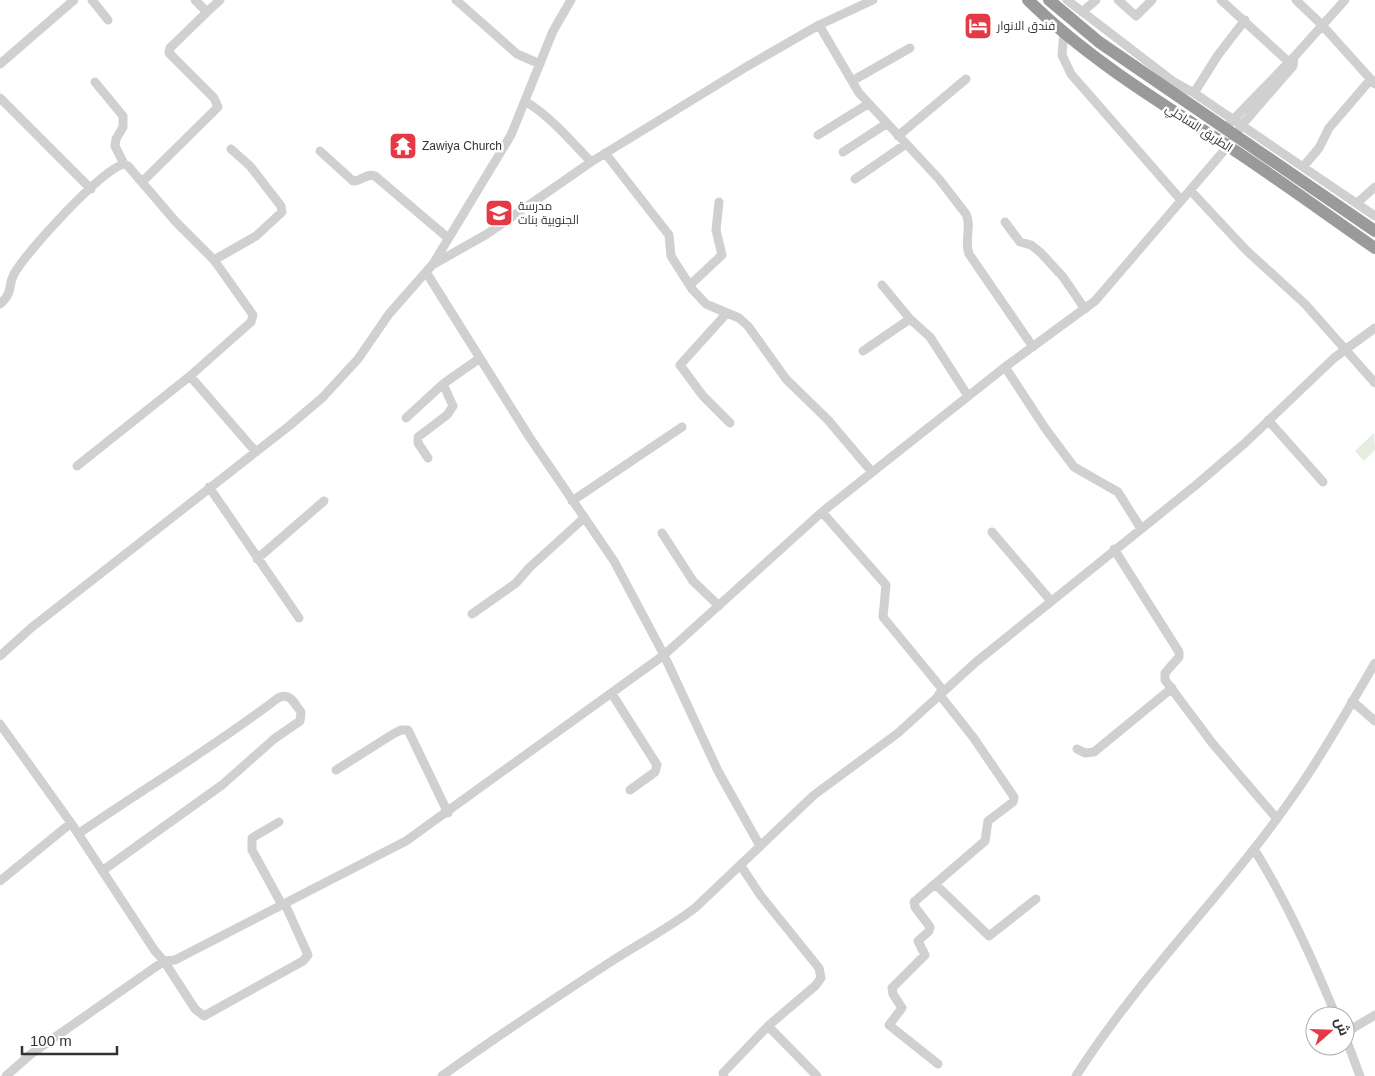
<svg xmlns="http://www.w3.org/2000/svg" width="1375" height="1076" viewBox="0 0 1375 1076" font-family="Arial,Cairo,sans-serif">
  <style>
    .green { fill: #e6ecdf }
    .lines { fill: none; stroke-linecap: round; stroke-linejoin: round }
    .minor { stroke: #d0d0d0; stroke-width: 9 }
    .highway { stroke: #9a9a9a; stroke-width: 12 }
    .labels { text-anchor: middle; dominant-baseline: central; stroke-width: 5; stroke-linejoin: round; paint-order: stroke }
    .poi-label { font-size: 12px; fill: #333; stroke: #fff; text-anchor: start }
    .street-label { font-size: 12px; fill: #333; stroke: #fff }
  </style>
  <rect width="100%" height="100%" fill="#fff"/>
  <path class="green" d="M1374,433L1375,450L1364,461L1355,451Z"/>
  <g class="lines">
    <path class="minor" d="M92,0L108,20
      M456,0L517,54L540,64
      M1067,0L1174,82L1194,93L1375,216
      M1118,0L1136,16L1152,0
      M1221,0L1291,64
      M1296,0L1322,25L1375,84
      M207,12L220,0
      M1082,12L1096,0
      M819,25L859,93L939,179L966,214C972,226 964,240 969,254L1033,347
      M1064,31L1062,55L1071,74L1181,200
      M0,64L74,0
      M852,81L910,48
      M1194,93L1218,55L1245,20
      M0,98L91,189
      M525,101C551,117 570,140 591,162
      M1229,124L1294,57L1345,0
      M818,135L868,104
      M898,136L966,79
      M320,151L353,181C362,181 366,173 375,176L448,238
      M843,152L886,124
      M605,153L669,235L671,256L692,289L706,304L739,318L748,326L786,379L828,420L872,472
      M1303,167L1319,148L1329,128L1371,79
      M855,179L906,144
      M142,182L218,107L214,98L169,53L170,48L207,12L195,0
      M1190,190L1246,250L1305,304L1375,383
      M1357,203L1375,187
      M1005,222L1020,242L1031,245L1041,253L1063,277L1085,309
      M214,260L256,236L282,212L281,206L250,166L231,149
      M434,264L487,234L591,162L746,67L819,25L873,0
      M426,272L530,438L614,561L664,655L718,771L760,846
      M690,285L722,255L716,230L719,202
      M882,285L910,319L930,337L968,396
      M0,304C14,292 7,287 14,274C26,252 101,170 124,164
      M727,313L680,365L703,396L730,423
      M863,351L910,319
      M1005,367L1045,428L1074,467L1118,492L1140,527
      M190,376L256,452
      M406,418L443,384L480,358
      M1268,420L1323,482
      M428,458L418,443V437L447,415L453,406L443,384
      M77,466L190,376L251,322L253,315L214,260L176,222L128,166L124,164L115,146L116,139L123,127V116L95,82
      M209,487L299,618
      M572,501L682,427
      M822,512L886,585L883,617L943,690
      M992,532L1051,601
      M662,533L693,581L719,606
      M1114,549L1179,652V657L1165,673V680L1213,744L1277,819
      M257,559L324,501
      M472,614L516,583L529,568L584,518
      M0,656L31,628L289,426L322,398L358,359L389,314L433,264L511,135L553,31L571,0
      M612,694L657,765L655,772L630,790
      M1352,701L1375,721
      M0,724L71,823L155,951L164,961L175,960L406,841L664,655L822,512L1005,367L1095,301L1228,146L1241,126L1293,66L1294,57
      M1077,749L1085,753L1094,752L1172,688
      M336,770L393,734L401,730H408L448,813
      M279,822L252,838V850L282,905
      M78,834C145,788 214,747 278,698C290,692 294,703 301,712L300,721L274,739L222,785L102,871
      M1254,849C1287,902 1312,958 1336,1016
      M0,881L71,823
      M935,884L989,936L1036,899
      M768,1026L817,1076
      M1345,1033L1375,1015
      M1345,1036L1360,1076
      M938,1064L889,1025L902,1008L893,994L892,988L925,955L918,941L929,931L930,927L915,907L914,902L985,841L988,821L1013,802L1014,797L973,737L939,694
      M6,1076L31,1054L164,961L195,1009L204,1016L303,961L308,955L285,904
      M442,1076C498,1035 557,997 615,959C642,942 670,927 695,908L814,795L898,733L976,662L1196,485L1245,443L1334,358L1375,328
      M724,1076L723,1073L768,1026L815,986L821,978L819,968L761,896L741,866
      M1076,1076C1141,974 1226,893 1294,795C1324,753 1349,707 1375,663"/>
    <path class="highway" d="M1028,0C1087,58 1159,102 1228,146C1278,179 1326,214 1375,248
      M1049,0L1099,42L1375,231"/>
  </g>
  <defs>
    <symbol id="hotel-square" viewBox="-11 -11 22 22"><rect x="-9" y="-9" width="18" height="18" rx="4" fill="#e63946" stroke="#fff"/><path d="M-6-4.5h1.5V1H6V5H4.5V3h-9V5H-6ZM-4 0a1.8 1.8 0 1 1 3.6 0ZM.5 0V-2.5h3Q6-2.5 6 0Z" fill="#fff"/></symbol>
    <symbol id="temple-square" viewBox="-11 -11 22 22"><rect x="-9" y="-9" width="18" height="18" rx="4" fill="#e63946" stroke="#fff"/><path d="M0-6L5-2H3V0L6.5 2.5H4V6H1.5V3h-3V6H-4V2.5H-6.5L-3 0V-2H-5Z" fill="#fff"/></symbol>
    <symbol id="school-square" viewBox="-11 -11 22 22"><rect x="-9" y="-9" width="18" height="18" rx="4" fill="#e63946" stroke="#fff"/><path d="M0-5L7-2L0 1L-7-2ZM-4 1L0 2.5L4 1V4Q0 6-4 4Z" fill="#fff"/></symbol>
  </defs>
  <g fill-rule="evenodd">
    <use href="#hotel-square" x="962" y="10" width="32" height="32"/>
    <use href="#temple-square" x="387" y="130" width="32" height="32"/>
    <use href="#school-square" x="483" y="197" width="32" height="32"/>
  </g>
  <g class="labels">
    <g class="poi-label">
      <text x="997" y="26">فندق الانوار</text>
      <text x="422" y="146">Zawiya Church</text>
      <text x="518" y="206">مدرسة<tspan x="518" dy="14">الجنوبية بنات</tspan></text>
    </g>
    <g class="street-label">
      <text transform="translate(1199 128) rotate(33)">الطريق الساحلي</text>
    </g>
  </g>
  <g transform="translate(1330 1031) rotate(70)"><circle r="24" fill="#ffffff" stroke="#adadad"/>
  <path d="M0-4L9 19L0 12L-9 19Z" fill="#e63946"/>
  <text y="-8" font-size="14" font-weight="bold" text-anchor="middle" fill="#333333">ش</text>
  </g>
  <path d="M22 1046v8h95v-8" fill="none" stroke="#333333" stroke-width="2.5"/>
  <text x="30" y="1046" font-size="15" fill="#333333" stroke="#ffffff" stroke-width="4" paint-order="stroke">100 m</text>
</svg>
